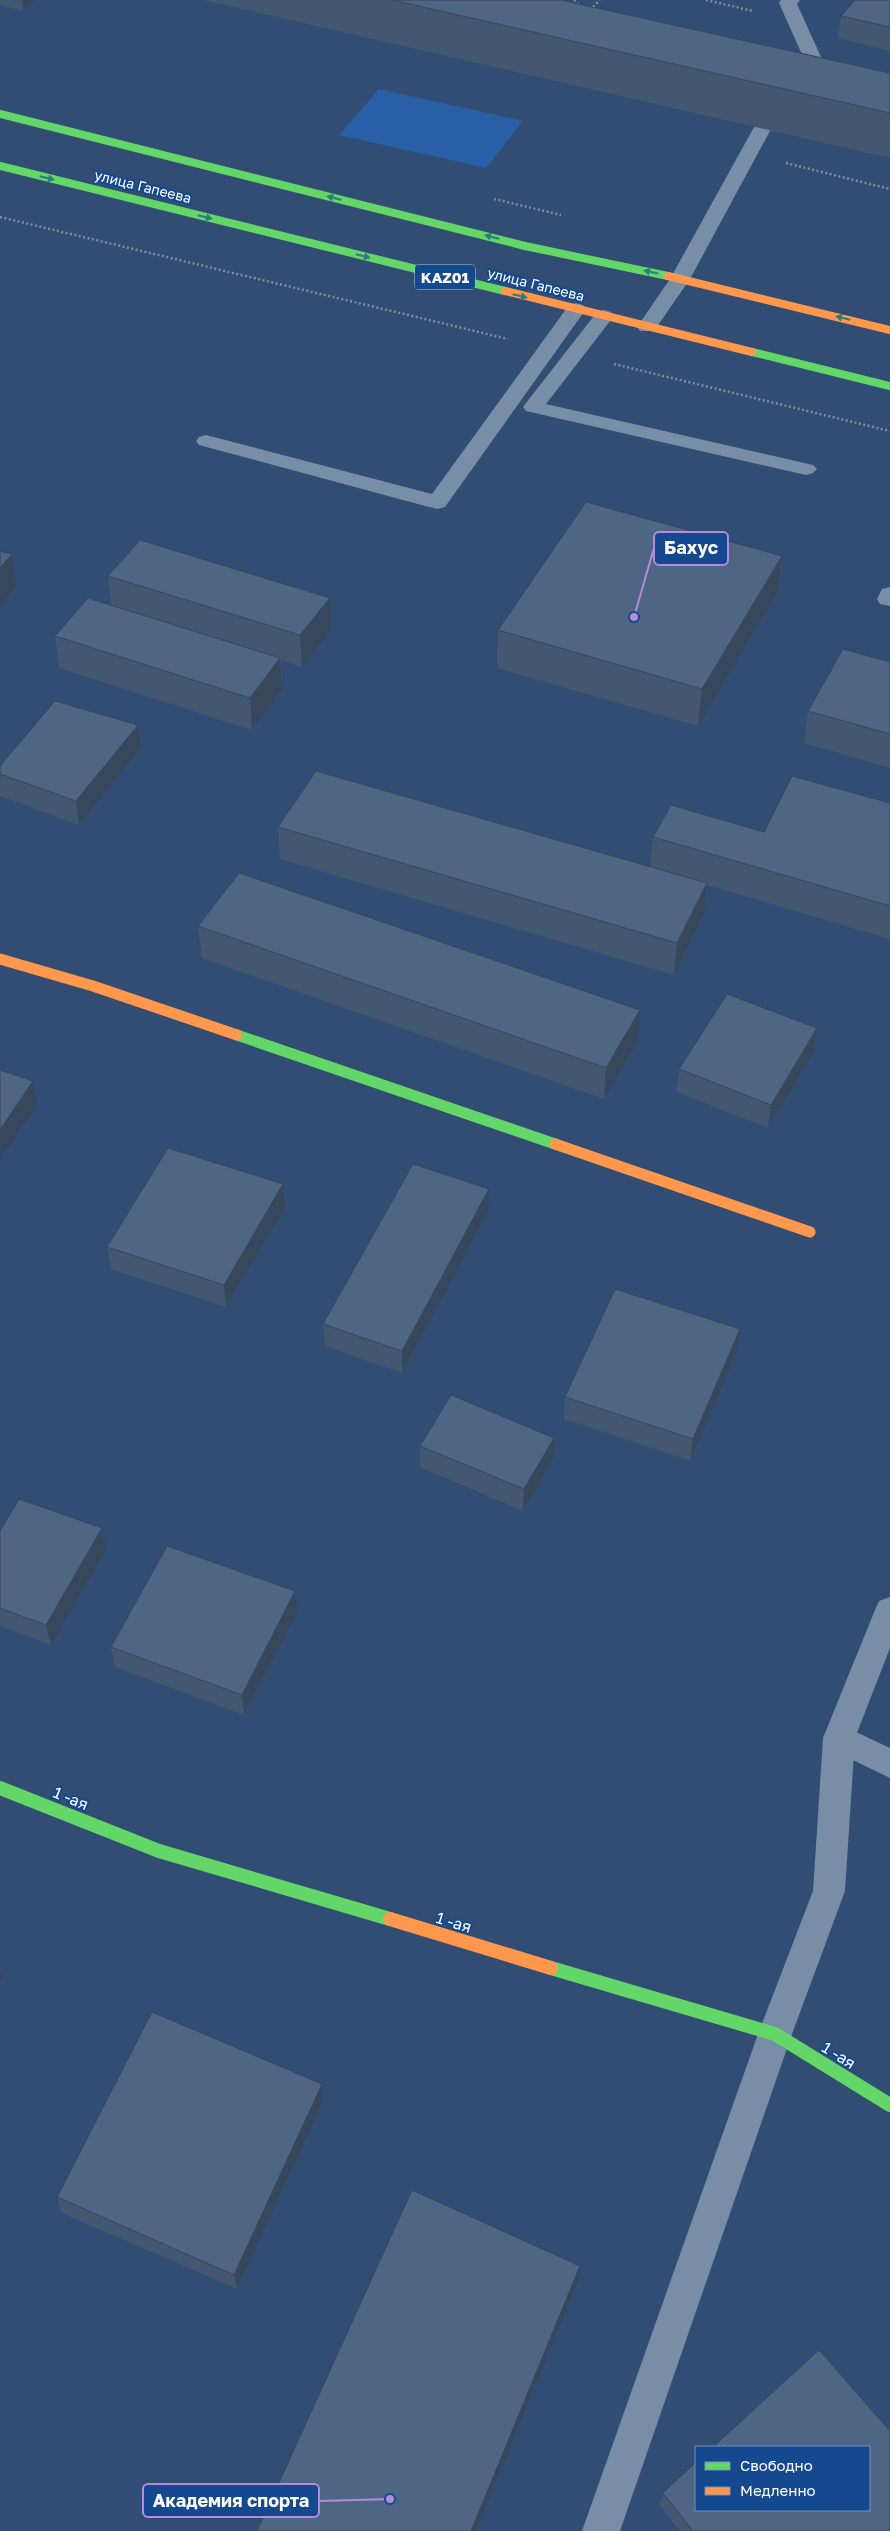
<svg xmlns="http://www.w3.org/2000/svg" width="890" height="2531" viewBox="0 0 890 2531" font-family="'Golos Text',sans-serif">
  <style>
    .green { fill: #285fa6 }
    .lines { fill: none; stroke-linecap: round; stroke-linejoin: round }
    .path { stroke: #788da6; stroke-width: 2.5; stroke-dasharray: 2 2.5; stroke-linecap: butt }
    .lane { fill: #788da6; fill-rule: evenodd }
    .street { fill: #788da6; fill-rule: evenodd }
    .fast-far2 { stroke: #63d668; stroke-width: 8 }
    .fast-far1 { stroke: #63d668; stroke-width: 11 }
    .fast { stroke: #63d668; stroke-width: 14 }
    .slow-far2 { stroke: #ff974d; stroke-width: 8 }
    .slow-far1 { stroke: #ff974d; stroke-width: 11 }
    .slow { stroke: #ff974d; stroke-width: 14 }
    .wall { fill: #435771 }
    .shaded-wall { fill: #37475c }
    .building { fill: #4e6583; stroke: #37475c }
    .oneway { fill: #307a81 }
    .labels { text-anchor: middle; dominant-baseline: central; stroke-width: 4; stroke-linejoin: round; paint-order: stroke }
    .far-street-label { font-size: 14px; fill: #fff; stroke: #15498f }
    .shield { fill: #15498f; stroke: #b9c8dd; stroke-width: 1 }
    .shield-label { font-size: 15px; font-weight: bold; fill: #fff }
    .street-label { font-size: 16px; fill: #fff; stroke: #15498f }
    .leader { fill: none; stroke: #b68bdc; stroke-width: 2 }
    .callout-dot { fill: #b68bdc; stroke: #15498f; stroke-width: 2 }
    .callout { fill: #15498f; stroke: #b68bdc; stroke-width: 2 }
    .callout-label { font-size: 18px; text-anchor: middle; font-weight: bold; fill: #fff }
  </style>
  <rect width="100%" height="100%" fill="#314d73"/>
  <path class="green" d="M379,89L523,121L486,168L339,135Z"/>
  <g class="lines">
    <path class="path" d="M574,0L580,5
      M706,0L753,11
      M590,10L600,0
      M786,163L890,189
      M494,199L561,215
      M0,217L508,339
      M614,364L890,431"/>
    <path class="lane" d="M781,0H800L797,4L826,68L823,72H811L808,68L779,3Z
      M762,124L768,125L771,129L690,279L654,331H640L637,327L670,279L753,129L756,125Z
      M576,303L583,305L586,309L445,507L437,509L429,507L199,445L196,441L199,437L206,435L432,494L569,305Z
      M604,310L611,312L614,316L546,404L813,465L817,469L813,473L806,475L526,411L523,407L526,403L597,312Z
      M890,587V606L880,604L877,599L882,589Z
      M890,1597V1648L855,1738L845,1891L792,2034L620,2531H582L758,2034L813,1891L823,1738L875,1610L879,1601Z"/>
    <path class="street" d="M839,1724L890,1748V1778L828,1748L823,1738L828,1728Z"/>
    <path class="fast-far2" d="M0,114L525,246L668,276
      M0,166L505,291
      M752,352L890,386"/>
    <path class="fast-far1" d="M237,1035L555,1144"/>
    <path class="fast" d="M0,1788L159,1851L390,1919
      M551,1968L775,2034L890,2105"/>
    <path class="slow-far2" d="M668,276L890,330
      M505,291L752,352"/>
    <path class="slow-far1" d="M0,959L93,986L237,1035
      M555,1144L810,1232"/>
    <path class="slow" d="M390,1919L551,1968"/>
  </g>
  <path class="wall" d="M0,0H35L23,11L0,5Z
    M204,0H561L890,73V158Z
    M890,0V51L838,38L841,16Z
    M782,556L777,593L698,726L497,668L498,630Z
    M108,576L330,598L331,630L302,667L281,660L282,690L252,730L59,668L55,636L111,605Z
    M890,662V768L804,743L808,711Z
    M141,748L79,825L0,796V766Z
    M890,803V939L707,885L704,915L674,975L280,859L278,827L650,867L653,837L764,832Z
    M198,926L638,1041L604,1099L202,958Z
    M817,1028L814,1051L768,1128L677,1092L679,1069Z
    M283,1184L285,1207L226,1307L111,1269L107,1247Z
    M488,1212L402,1373L325,1346L323,1324Z
    M737,1351L690,1461L564,1419L565,1397Z
    M420,1446L553,1459L523,1511L420,1467Z
    M0,1531L106,1549L51,1645L0,1626Z
    M297,1612L244,1715L115,1667L111,1647Z
    M323,2101L237,2289L62,2213L57,2197Z
    M663,2493L890,2531H680L659,2505Z"/>
  <path class="shaded-wall" d="M22,0H35L23,11Z
    M12,554L16,586L0,607V568Z
    M782,556L777,593L698,726L702,689Z
    M330,598L331,630L302,667L300,635Z
    M280,658L282,690L252,730L250,698Z
    M138,725L141,748L79,825L76,801Z
    M707,883L704,915L674,975L677,943Z
    M640,1010L638,1041L604,1099L606,1068Z
    M817,1028L814,1051L768,1128L771,1105Z
    M33,1081L37,1104L0,1159V1130Z
    M283,1184L285,1207L226,1307L224,1285Z
    M489,1189L488,1212L402,1373V1351Z
    M740,1329L737,1351L690,1461L693,1439Z
    M554,1438L553,1459L523,1511L524,1489Z
    M102,1528L106,1549L51,1645L46,1625Z
    M295,1591L297,1612L244,1715L242,1695Z
    M0,1972L2,1978L0,1981Z
    M322,2084L323,2101L237,2289L234,2275Z
    M580,2266L578,2281L476,2531H471Z"/>
  <path class="building" d="M392,0H561L890,73V113Z
    M855,0H890V27L841,16Z
    M586,502L782,556L702,689L498,630Z
    M140,540L330,598L300,635L108,576Z
    M0,551L12,554L0,568Z
    M88,598L280,658L250,698L55,636Z
    M843,649L890,662V734L808,711Z
    M55,701L138,725L76,801L0,774V766Z
    M316,771L707,883L677,943L278,827Z
    M792,776L890,803V906L653,837L671,805L764,832Z
    M239,873L640,1010L606,1068L198,926Z
    M727,994L817,1028L771,1105L679,1069Z
    M0,1070L33,1081L0,1130Z
    M168,1148L283,1184L224,1285L107,1247Z
    M413,1164L489,1189L402,1351L323,1324Z
    M615,1289L740,1329L693,1439L565,1397Z
    M451,1395L554,1438L524,1489L420,1446Z
    M19,1499L102,1528L46,1625L0,1608V1531Z
    M167,1546L295,1591L242,1695L111,1647Z
    M152,2012L322,2084L234,2275L57,2197Z
    M412,2190L580,2266L471,2531H257Z
    M819,2350L890,2431V2531H693L663,2493L696,2462V2510H869V2447H713Z"/>
  <defs><path id="oneway-solid" d="M-6-.8H1V-3.2L6.5 0L1 3.2V.8H-6Z" transform="scale(1.25)"/></defs>
  <g class="oneway">
    <use href="#oneway-solid" transform="translate(47 178) rotate(14)"/>
    <use href="#oneway-solid" transform="translate(334 198) rotate(-166)"/>
    <use href="#oneway-solid" transform="translate(205 217) rotate(14)"/>
    <use href="#oneway-solid" transform="translate(492 237) rotate(-166)"/>
    <use href="#oneway-solid" transform="translate(363 256) rotate(14)"/>
    <use href="#oneway-solid" transform="translate(651 272) rotate(-168)"/>
    <use href="#oneway-solid" transform="translate(520 296) rotate(14)"/>
    <use href="#oneway-solid" transform="translate(843 318) rotate(-166)"/>
  </g>
  <g class="labels">
    <g class="far-street-label">
      <text transform="translate(143 186) rotate(14)">улица Гапеева</text>
      <text transform="translate(536 284) rotate(14)">улица Гапеева</text>
    </g>
    <rect class="shield" x="415" y="264.5" width="60" height="25" rx="4"/>
    <g class="shield-label">
      <text x="445" y="277">KАZ01</text>
    </g>
    <g class="street-label">
      <text transform="translate(71 1798) rotate(22)">1 -ая</text>
      <text transform="translate(454 1922) rotate(17)">1 -ая</text>
      <text transform="translate(839 2055) rotate(32)">1 -ая</text>
    </g>
  </g>
  <path class="leader" d="M634 617L654 548M390 2499L319 2501"/>
  <g class="callout-dot">
    <circle cx="634" cy="617" r="5"/>
    <circle cx="390" cy="2499" r="5"/>
  </g>
  <g class="callout">
    <rect x="654" y="532" width="74" height="33" rx="5"/>
    <rect x="143" y="2484" width="176" height="33" rx="5"/>
  </g>
  <g class="callout-label">
    <text x="691" y="554">Бахус</text>
    <text x="231" y="2507">Академия спорта</text>
  </g>
  <rect x="695" y="2446" width="175" height="65" fill="#15498f" stroke="#7392bc"/>
  <rect x="705" y="2462" width="25" height="8" fill="#63d668" stroke="#7392bc"/>
  <text x="740" y="2471" font-size="15" fill="#ffffff">Свободно</text>
  <rect x="705" y="2487" width="25" height="8" fill="#ff974d" stroke="#7392bc"/>
  <text x="740" y="2496" font-size="15" fill="#ffffff">Медленно</text>
</svg>
